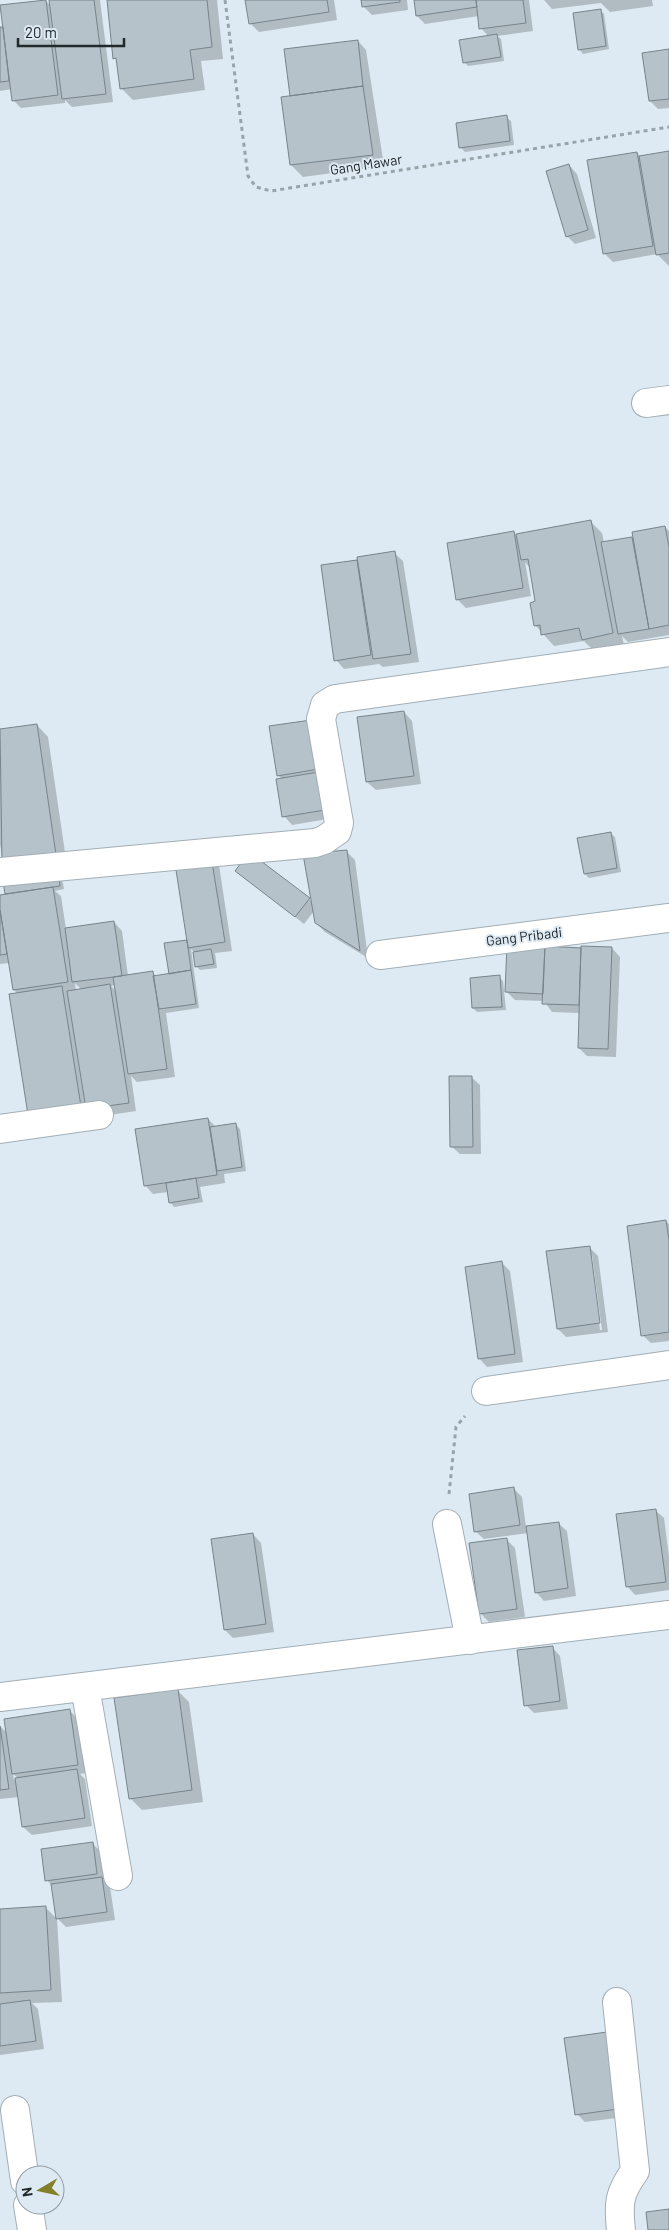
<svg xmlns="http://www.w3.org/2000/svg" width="669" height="2230" viewBox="0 0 669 2230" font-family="Barlow,sans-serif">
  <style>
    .shadow { fill: #0003; fill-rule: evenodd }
    .building { fill: #b5c2ca; stroke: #78848b }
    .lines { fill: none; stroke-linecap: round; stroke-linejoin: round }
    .minor-casing { stroke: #a2aeb6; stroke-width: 30 }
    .path { stroke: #99a3a9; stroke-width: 3; stroke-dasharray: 4 4; stroke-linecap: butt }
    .minor { stroke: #fff; stroke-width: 28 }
    .labels { text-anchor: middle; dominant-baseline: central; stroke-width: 4; stroke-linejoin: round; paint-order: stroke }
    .street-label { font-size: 14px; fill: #23282b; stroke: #ddeaf3 }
  </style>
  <rect width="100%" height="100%" fill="#ddeaf3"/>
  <path class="shadow" d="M51,0H100L113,102L72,107L65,100V103L21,108L13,100L12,89L0,91V29L4,28L46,1L52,7Z
    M108,0H217L223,59L201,61L205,90L133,100L121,88L117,61L115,58Z
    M247,0H334L337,20L259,32L250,23Z
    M363,0H407L408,10L372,15L364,7Z
    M415,0H529L533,31L497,36L501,39L504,61L468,66L464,62L489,37L481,28L479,16L425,24L417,16Z
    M544,0H652L653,6L610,12L601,3L552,9Z
    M600,10L604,14L609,49L583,54L579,49Z
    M358,41L366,50L384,166L303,177L291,165V96Z
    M669,50V108L658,109L650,101Z
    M506,117L511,121L514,145L465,152L461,148Z
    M669,152V266L657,254L613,262L604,253L637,153L641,157Z
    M569,165L577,174L596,238L575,244L567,236Z
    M590,521L602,533L604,543L634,538L665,527L669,531V635L628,642L622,636L624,645L594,651L584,641L554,646L535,625L537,602L530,568L525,562L531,596L466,608L457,599L513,532L516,535Z
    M394,553L403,561L419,662L383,667L379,664L344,669L336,660L322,566Z
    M404,712L412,721L421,784L376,790L367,782L358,718Z
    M311,721L339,817L292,825L284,816L282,779L278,775Z
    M37,725L48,737L67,866L3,862L0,844V731Z
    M610,833L615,837L621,872L589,878L585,874Z
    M347,852L355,860L368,958L325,932L316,923L314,911L304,924L236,870L309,899L312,902Z
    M175,858L219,865L232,951L215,953L217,968L200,970L196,966L194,952L191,949L199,1008L166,1013L175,1077L137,1082L131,1076L136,1111L96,1117L42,1132L18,994L14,990L10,963L0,964V896L6,895L4,882L62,878L64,889L55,891L61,896L66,929L114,922L122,931L128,976L153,973L157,977L170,975L188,943ZM75,983L82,990L76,991ZM116,985L117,992L111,986Z
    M508,947L612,948L620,957L616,1057L587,1056L579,1048L580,1013L552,1012L544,1001L515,1000L507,992Z
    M499,977L503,981L506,1010L477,1012L473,1008Z
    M471,1077L480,1085L481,1154H460L451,1146Z
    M208,1119L216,1127L236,1125L240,1129L246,1171L224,1174L225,1183L200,1187L203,1202L174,1207L170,1202L168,1192L153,1194L145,1185Z
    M666,1221L669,1224V1341L651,1343L642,1335Z
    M589,1247L598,1256L608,1332L566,1337L558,1329ZM590,1255H592L602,1330H600Z
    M502,1263L510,1271L523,1362L487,1367L479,1358Z
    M514,1489L522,1497L526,1527L558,1523L567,1531L576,1596L544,1601L536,1592L528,1533L484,1539L475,1531Z
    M655,1510L664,1518L669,1557V1590L635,1595L627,1586Z
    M253,1534L261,1543L274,1632L233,1638L225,1630Z
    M507,1540L515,1548L525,1617L489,1622L481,1614Z
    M552,1647L560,1656L568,1709L534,1713L526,1705Z
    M177,1690L189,1702L203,1802L142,1810L130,1798Z
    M69,1710L78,1719L86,1773L80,1774L85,1779L92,1826L32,1835L23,1827L19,1797L0,1799V1726L7,1733ZM13,1774L19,1779L14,1780Z
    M92,1843L101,1852L105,1881L110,1887L115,1920L66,1927L58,1919L52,1886L47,1880Z
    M46,1908L57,1919L62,2002L32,2003L38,2009L44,2049L0,2055V1910Z
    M566,2039L632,2116L585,2122L577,2114Z"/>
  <path class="building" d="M46,0L58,95L12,101L0,5Z
    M49,0H94L106,94L62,99Z
    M107,0H207L212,47L190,50L194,79L120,89L116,58L113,59Z
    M245,0H327L329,12L249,24Z
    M361,0H400V2L362,7Z
    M414,0H476L477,7L416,16Z
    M476,0H523L526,23L479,29Z
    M601,9L606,46L578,50L573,13Z
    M0,27H3L9,81L0,82Z
    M497,34L501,57L463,63L459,40Z
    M358,40L363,86L290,96L284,49Z
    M669,49V99L649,101L642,53Z
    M363,86L373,155L290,165L281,97Z
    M507,115L510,141L459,148L456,123Z
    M669,151V253L656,255L639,156Z
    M637,152L653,246L603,254L587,160Z
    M569,164L588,230L566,237L546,171Z
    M591,520L613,633L582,640L579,628L541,635L540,625L534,626L530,603L535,601L528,559L521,560L516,534Z
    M665,526L669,547V625L649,629L632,532Z
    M514,531L523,588L456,600L447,543Z
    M632,537L649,629L618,634L601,542Z
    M395,551L411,654L373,659L357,557Z
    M357,560L371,655L334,661L321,565Z
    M404,711L414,776L366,782L357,717Z
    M311,720L319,769L277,776L269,726Z
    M37,724L56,855L2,863L0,729Z
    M325,771L331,809L282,817L276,779Z
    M611,832L617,868L584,874L577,838Z
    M347,850L360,951L315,923L303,854Z
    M249,852L310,898L295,917L235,871Z
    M211,856L225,942L188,948L174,857Z
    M58,872L60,886L5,894L3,881Z
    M53,887L68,982L13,990L0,910V895Z
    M0,910L7,954L0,955Z
    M114,921L122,976L72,982L65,928Z
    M187,940L191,970L169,974L164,943Z
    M507,945L545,946L543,994L505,992Z
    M545,946L581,948L579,1005L542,1004Z
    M581,946L612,947L608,1049L578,1048Z
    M211,949L214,964L195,967L193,952Z
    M191,970L196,1004L159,1009L153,976Z
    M153,971L167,1069L128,1074L113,977Z
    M500,975L502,1007L472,1008L470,978Z
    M110,984L129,1103L86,1109L67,991Z
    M62,986L82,1113L29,1121L9,994Z
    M449,1076H472L473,1147H450Z
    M208,1118L217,1175L144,1186L135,1129Z
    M236,1123L242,1167L217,1171L210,1127Z
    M196,1178L199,1198L169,1203L166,1183Z
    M666,1220L669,1240V1332L641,1336L627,1226Z
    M590,1246L600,1323L557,1329L546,1251Z
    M502,1261L515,1354L478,1359L465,1267Z
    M514,1487L520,1525L474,1532L469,1494Z
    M656,1509L666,1582L626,1587L616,1514Z
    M559,1522L568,1588L535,1593L526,1526Z
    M253,1533L266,1624L224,1630L211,1539Z
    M507,1538L517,1609L479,1614L469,1543Z
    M553,1646L560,1701L524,1706L517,1650Z
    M178,1689L192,1790L129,1799L114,1698Z
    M70,1709L78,1765L12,1774L4,1719Z
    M0,1726L9,1789L0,1790Z
    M77,1769L85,1818L22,1827L15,1778Z
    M93,1842L97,1874L45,1881L41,1849Z
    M102,1877L107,1912L56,1919L51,1884Z
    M46,1906L51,1990L0,1993V1909Z
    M30,2000L36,2041L0,2046V2004Z
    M614,2031L625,2108L575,2115L564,2038Z
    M669,2209V2230H648L646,2212Z"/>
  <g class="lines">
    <defs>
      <path id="minor" d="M646,403L669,400
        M0,872L315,843L324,840L337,831L339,823L321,719L325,705L335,699L669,652
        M380,955L669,918
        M0,1129L99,1115
        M486,1391L669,1365
        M447,1524L470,1640
        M85,1687L118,1876
        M0,1697L669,1615
        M617,2002L635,2171C619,2193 618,2203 621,2230
        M15,2110L25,2181
        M28,2205L32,2230"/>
    </defs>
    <use href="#minor" class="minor-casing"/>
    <path class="path" d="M225,0L248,176L256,187L271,191L669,127
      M449,1494L456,1427L465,1416"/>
    <use href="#minor" class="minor"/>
  </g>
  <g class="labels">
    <g class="street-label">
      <text transform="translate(366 164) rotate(-9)">Gang Mawar</text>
      <text transform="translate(524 936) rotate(-7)">Gang Pribadi</text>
    </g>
  </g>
  <g transform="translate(40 2190) rotate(261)"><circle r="24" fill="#ddeaf3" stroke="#939ca3"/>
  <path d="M0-4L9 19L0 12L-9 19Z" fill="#838029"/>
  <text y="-8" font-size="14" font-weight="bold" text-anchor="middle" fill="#23282b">N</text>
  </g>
  <path d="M18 38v8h106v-8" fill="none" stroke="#23282b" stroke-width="2.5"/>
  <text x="25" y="38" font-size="15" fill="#23282b" stroke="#ddeaf3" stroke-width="4" paint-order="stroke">20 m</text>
</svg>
